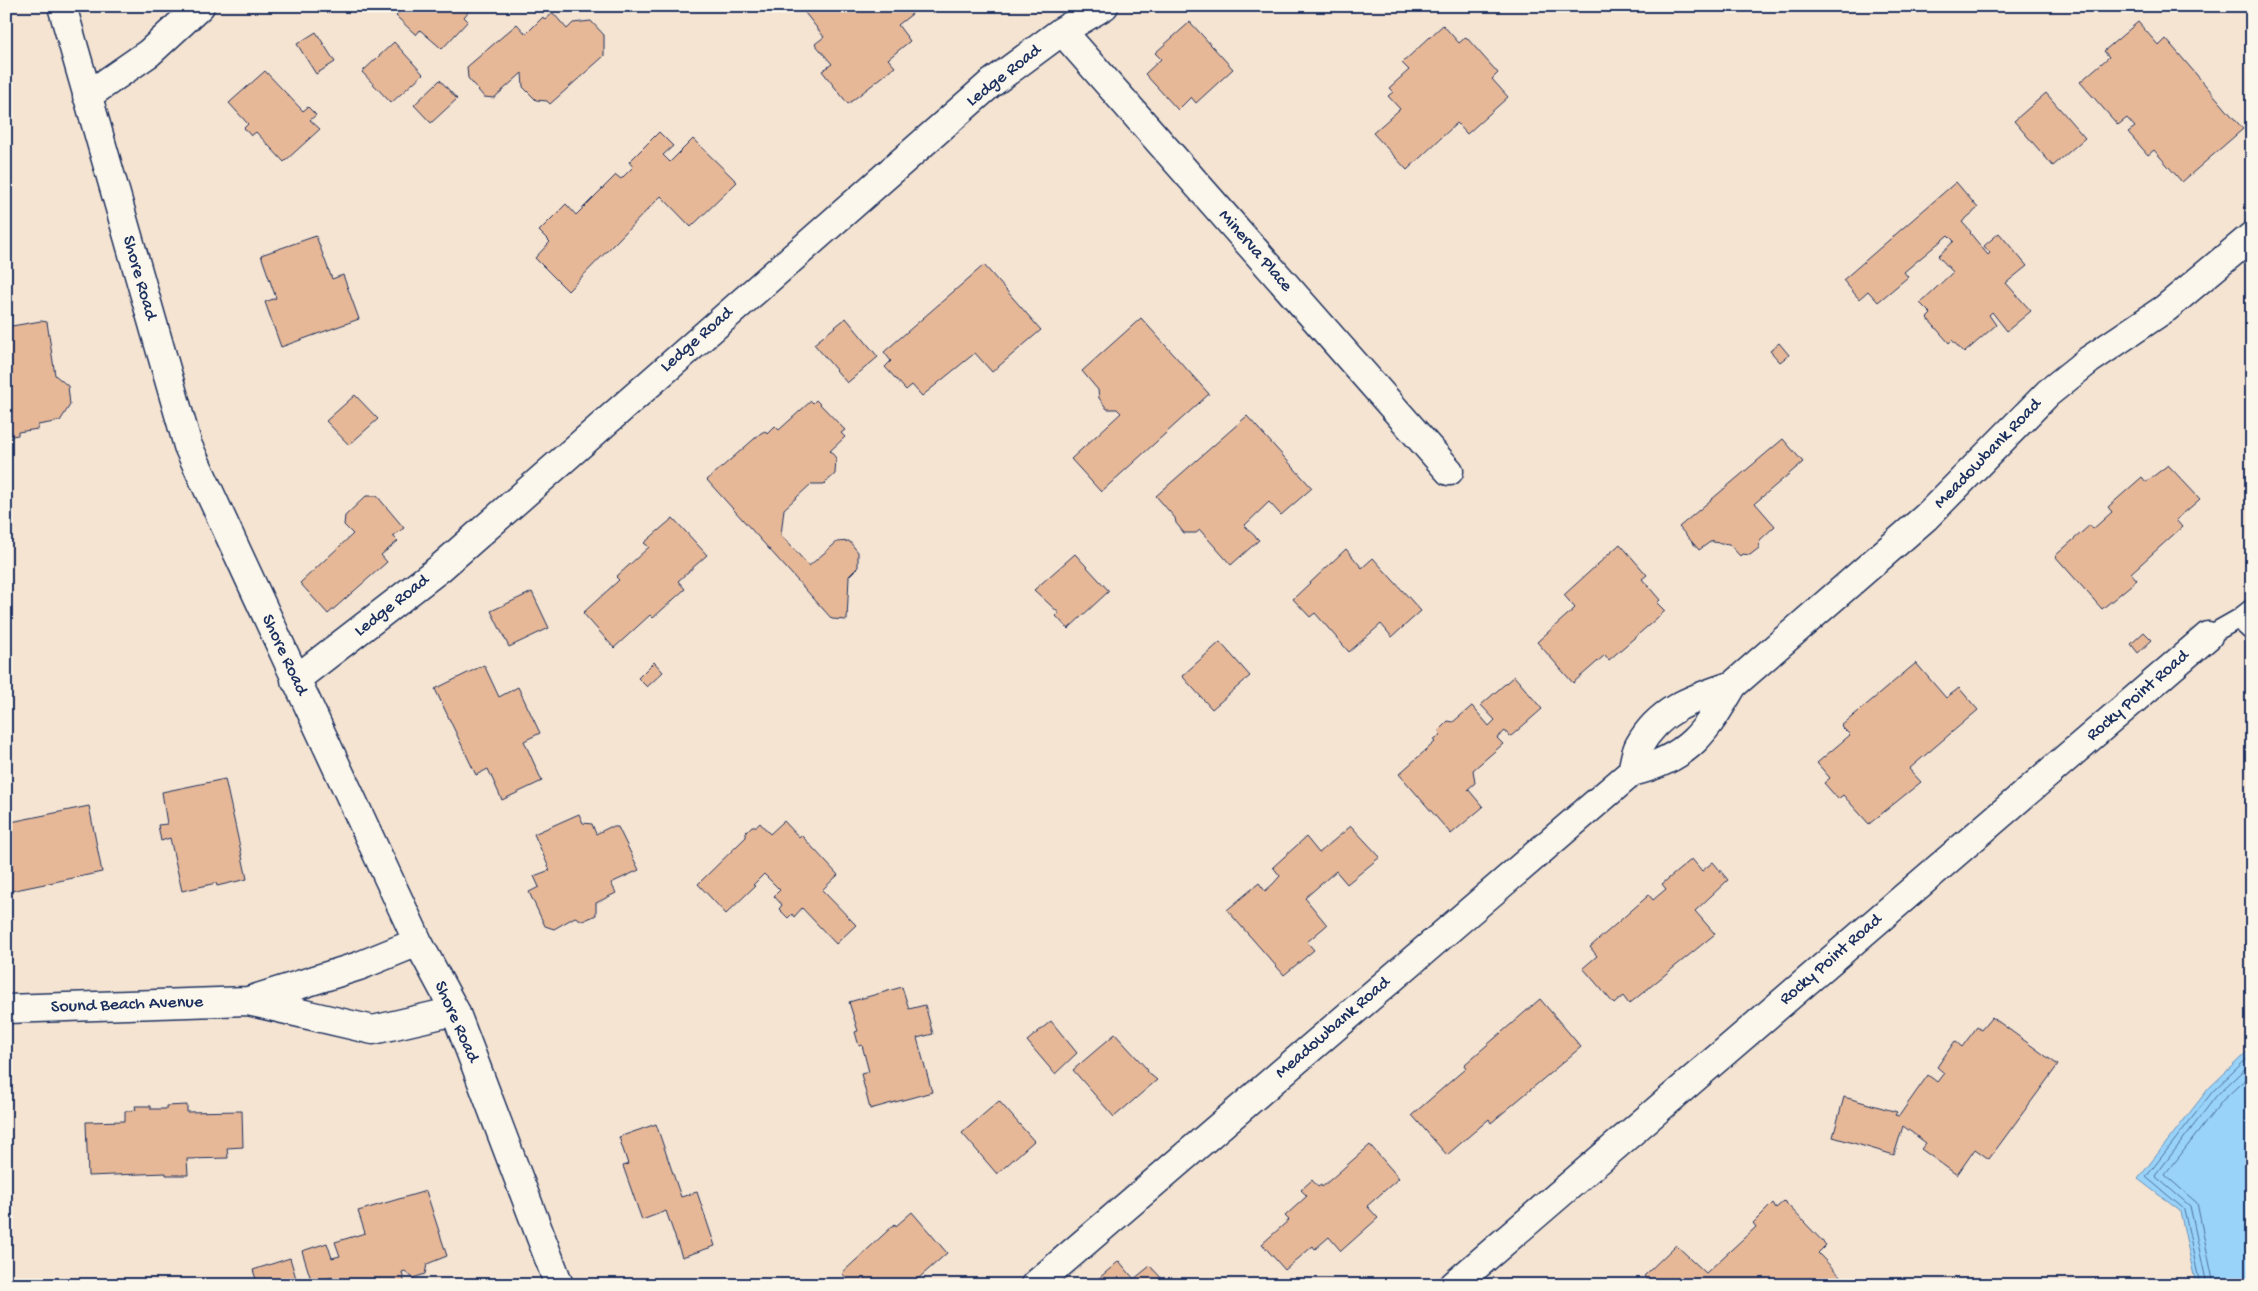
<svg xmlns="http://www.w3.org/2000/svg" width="2258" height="1291" viewBox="0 0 2258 1291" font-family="'Gochi Hand',sans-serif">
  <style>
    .water { fill: #99d3f9; stroke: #6791bb }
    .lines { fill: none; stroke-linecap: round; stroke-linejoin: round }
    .shore { stroke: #4d719c; stroke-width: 1 }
    .building { fill: #e7b897; stroke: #1b2f5e }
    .lane-casing { stroke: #1b2f5e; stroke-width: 21 }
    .street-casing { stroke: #1b2f5e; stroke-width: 31 }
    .lane { stroke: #fbf7ec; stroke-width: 18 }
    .street { stroke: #fbf7ec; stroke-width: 28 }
    .labels { text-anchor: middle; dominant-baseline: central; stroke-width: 4; stroke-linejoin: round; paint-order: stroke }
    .street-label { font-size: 18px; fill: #1b2f5e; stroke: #fbf7ec }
  </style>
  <rect width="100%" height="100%" fill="#f5e4d2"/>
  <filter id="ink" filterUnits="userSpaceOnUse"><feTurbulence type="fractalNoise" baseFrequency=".02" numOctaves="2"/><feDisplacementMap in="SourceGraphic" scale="10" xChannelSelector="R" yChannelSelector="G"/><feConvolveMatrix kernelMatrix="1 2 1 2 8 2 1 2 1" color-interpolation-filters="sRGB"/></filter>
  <g filter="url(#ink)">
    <path class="water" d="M2252,1047V1285H2196L2180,1211L2138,1179L2209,1088Z"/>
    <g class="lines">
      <path class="shore" d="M2200,1285L2184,1209L2146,1177L2213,1091L2252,1054
        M2207,1285L2190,1206L2155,1176L2217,1095L2252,1062
        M2214,1285L2197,1203L2165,1175L2223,1100L2252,1073"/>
    </g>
    <path class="building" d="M399,6H473L464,17L468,21L442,49L420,30L416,35L396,16L402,9Z
      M806,6H906L912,14L898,25L910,41L888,59L895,67L848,104L822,71L832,64L815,44L824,37L802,9Z
      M553,13L567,29L573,23L591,21L604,35V56L550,104L547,101L536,100L523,87L522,73L494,98L484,97L468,78L467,67L517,24L526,34L543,17L545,20Z
      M1190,22L1233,69L1196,103L1191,97L1178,110L1145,74L1161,59L1155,53Z
      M2138,22L2159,46L2166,39L2243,129L2182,182L2154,150L2148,155L2128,132L2135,127L2127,118L2118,125L2080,82L2109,57L2104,51Z
      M1443,25L1459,43L1466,37L1498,73L1492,79L1508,97L1467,134L1457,123L1407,170L1373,133L1400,109L1388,96L1393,92L1389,88L1409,70L1402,63Z
      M316,32L335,62L316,74L297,44Z
      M394,42L423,74L391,103L362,72Z
      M265,71L303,111L308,107L316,115L310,120L320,129L284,162L256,132L251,136L244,128L248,124L229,103Z
      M440,80L457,99L431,123L414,105Z
      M2046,93L2085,138L2053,166L2014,121Z
      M659,132L673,146L663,155L670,162L693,139L737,182L691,227L661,196L568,291L535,258L550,242L539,231L566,204L576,215L616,175L621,179L633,167L629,162Z
      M1956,182L1978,208L1962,222L1971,232L1970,233L1988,255L1990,253L1984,246L1999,233L2027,266L2006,283L2031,311L2007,331L1992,312L1989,315L1996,325L1964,353L1952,340L1949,343L1927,318L1931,314L1920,303L1953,272L1938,256L1954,241L1948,235L1904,272L1908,277L1878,302L1868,291L1859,299L1843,280Z
      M6,208H10L11,256H6Z
      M316,236L332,279L343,275L359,319L281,347L265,302L276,298L261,255Z
      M984,265L1041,330L992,372L975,353L922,396L912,385L906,390L885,367L891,361L884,352Z
      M846,318L878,357L847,383L814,344Z
      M1141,318L1209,394L1101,492L1071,459L1121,413L1117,409H1107L1099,398L1098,390L1082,371Z
      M41,321L47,322L55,375L68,386L70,405L60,421L38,425V429L18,432V435L6,437V327Z
      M1779,343L1789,355L1780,362L1770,351Z
      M355,395L378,419L349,445L326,421Z
      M816,400L845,430L841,433L845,437L830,451L836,458L835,474L824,484H811L784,509L781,535L809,566L837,542L849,541L858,552V567L849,576L847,620L832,619L707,480L761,433L765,431L767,434L775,426L779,430L811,401L813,403Z
      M1247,416L1312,488L1281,515L1269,502L1244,526L1259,540L1231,565L1200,530L1196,533H1184L1176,523L1175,518L1156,496Z
      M1783,439L1803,462L1755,503L1775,526L1760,540L1759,548L1750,555L1742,554L1740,556L1729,544L1713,542V540L1699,550L1679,527Z
      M2168,465L2200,499L2176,520L2182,527L2131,573L2137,580L2102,609L2055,556L2090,525L2093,529L2112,512L2108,507L2142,477L2146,482Z
      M366,496H377L404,528L393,536L398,541L381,555L387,562L328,614L300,583L353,534L344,525L345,516Z
      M673,518L707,555L678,581L685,589L653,618L650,615L614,648L583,613L619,580L616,577L649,547L644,543Z
      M1620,544L1647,575L1642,579L1660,600L1657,603L1665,611L1609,660L1605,655L1573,683L1537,642L1575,608L1564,595Z
      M1346,549L1362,568L1373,558L1421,611L1392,637L1381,624L1349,652L1315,613L1310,617L1293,599Z
      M1075,554L1109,591L1068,629L1056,616L1059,613L1034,590Z
      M532,592L549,628L509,647L491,611Z
      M2144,632L2152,640L2138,653L2131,644Z
      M1220,642L1250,676L1212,709L1182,676Z
      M654,662L663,672L647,687L638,678Z
      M1916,663L1946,698L1959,688L1978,710L1909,769L1921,782L1869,824L1843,795L1838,799L1824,783L1830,778L1817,763L1850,735L1841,726Z
      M484,665L499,697L518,687L540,733L524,741L542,781L502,800L488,769L476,775L435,689Z
      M1514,676L1542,709L1510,737L1505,731L1497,738L1503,744L1473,770L1475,783L1468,789L1483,807L1451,834L1399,774L1435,742L1433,740L1440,735L1439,730L1448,721L1453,722L1472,706L1489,726L1495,720L1481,705Z
      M225,779L247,879L217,886L216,883L182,891L170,838L161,841L158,825L167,824L162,792Z
      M89,806L102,872L6,892V823Z
      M579,814L583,823L592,824L596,834L610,827H618L639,870L611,883L616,893L596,903V915L583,921L575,917L554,929L545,926L529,892L539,887L534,876L550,870L534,834Z
      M784,821L799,837L801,835L838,875L822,890L856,925L836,944L802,908L794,917L792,914L788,918L779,909L782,905L774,896L780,890L764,874L753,885L755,886L726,914L698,884L746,837V832L752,826H757L760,823L770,834Z
      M1351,826L1380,857L1347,884L1336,871L1305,898L1327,925L1307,942L1314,950L1284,975L1227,910L1259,883L1265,891L1273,884L1280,876L1273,867L1306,837L1319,853Z
      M1692,859L1702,871L1713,862L1728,880L1695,911L1715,934L1629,1004L1623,996L1614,1004L1583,968L1597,956L1590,947L1649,895L1653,900L1666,889L1662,884Z
      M902,987L909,1009L925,1005L933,1034L917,1038L932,1092L870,1109L861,1074L869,1072L862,1045L859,1046L855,1032L858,1031L849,1002Z
      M1540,999L1581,1047L1491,1123L1489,1119L1447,1155L1412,1115L1466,1068L1464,1065Z
      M1992,1017L2058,1065L1989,1159L1975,1149L1957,1175L1921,1149L1926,1143L1903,1126L1894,1155L1833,1137L1844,1097L1897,1112L1895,1115L1899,1116L1928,1075L1937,1082L1944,1073L1937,1067L1955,1041L1962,1047L1977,1027L1981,1030Z
      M1051,1021L1077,1053L1055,1074L1027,1041Z
      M1115,1034L1147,1069L1146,1071L1157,1080L1114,1117L1073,1070Z
      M999,1101L1034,1141L997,1174L962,1133Z
      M187,1105V1112L242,1111L243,1147L227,1148L228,1158L187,1159L188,1175H166V1173L88,1176L86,1122L125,1121V1111L136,1110L135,1106H151V1109H166V1106Z
      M656,1124L681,1197L697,1192L715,1246L682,1257L666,1211L642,1220L623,1166L628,1164L619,1137Z
      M1370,1145L1399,1178L1367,1206L1378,1218L1341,1251L1329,1237L1315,1249L1313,1246L1285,1270L1262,1244L1289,1220L1285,1216L1307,1196L1301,1190L1312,1180L1318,1187L1321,1185L1322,1187Z
      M426,1191L447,1256L427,1264L425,1274L413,1278L405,1271L402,1272L405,1285H334L332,1277L312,1283L302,1251L327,1243L332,1258L340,1256L335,1242L365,1233L358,1211Z
      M1784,1201L1826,1245L1818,1253L1843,1279L1837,1285H1652L1644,1276L1676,1245L1706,1273L1756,1227L1753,1223L1773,1203L1776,1208Z
      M912,1212L947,1253L911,1285H852L842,1273L895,1224L896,1226Z
      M290,1258L298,1285H258L253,1270Z
      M1119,1261L1134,1279L1150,1266L1165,1282L1167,1280L1171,1285H1091Z"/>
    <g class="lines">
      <defs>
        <path id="lane" d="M2238,619L2252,632
          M2208,636L2238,619L2252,608"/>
        <path id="street" d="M62,6L188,446L418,942L455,1011L559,1285
          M1062,31L1449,471
          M87,96L149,53L200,6
          M295,680L439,569L989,85L1062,31L1104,6
          M1632,772C1634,764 1635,753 1639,746C1660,708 1695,698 1733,685
          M248,1001L373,1030L455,1011
          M6,1009L248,1001L359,966L418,942
          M1035,1285L1632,772C1689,758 1705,733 1733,685L1926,517L2048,393L2089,360L2166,308L2252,236
          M1454,1285L2208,636"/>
      </defs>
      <use href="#lane" class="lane-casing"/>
      <use href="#street" class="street-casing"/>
      <use href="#lane" class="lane"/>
      <use href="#street" class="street"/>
    </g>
  </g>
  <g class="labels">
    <g class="street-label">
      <text transform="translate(1004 76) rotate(-38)">Ledge Road</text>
      <text transform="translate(1255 251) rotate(49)">Minerva Place</text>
      <text transform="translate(139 278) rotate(74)">Shore Road</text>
      <text transform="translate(697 340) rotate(-41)">Ledge Road</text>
      <text transform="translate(1988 454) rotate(-46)">Meadowbank Road</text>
      <text transform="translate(392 606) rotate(-38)">Ledge Road</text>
      <text transform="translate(284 655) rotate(65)">Shore Road</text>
      <text transform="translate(2138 696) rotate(-41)">Rocky Point Road</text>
      <text transform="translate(1831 960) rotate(-41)">Rocky Point Road</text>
      <text transform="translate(127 1005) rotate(-2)">Sound Beach Avenue</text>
      <text transform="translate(456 1022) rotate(66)">Shore Road</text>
      <text transform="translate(1333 1028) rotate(-41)">Meadowbank Road</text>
    </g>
  </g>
  <rect width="2258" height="1291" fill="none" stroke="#fbf7ec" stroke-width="25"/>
  <rect x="12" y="12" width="2233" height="1266" fill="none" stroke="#1b2f5e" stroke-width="2" filter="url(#ink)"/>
</svg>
